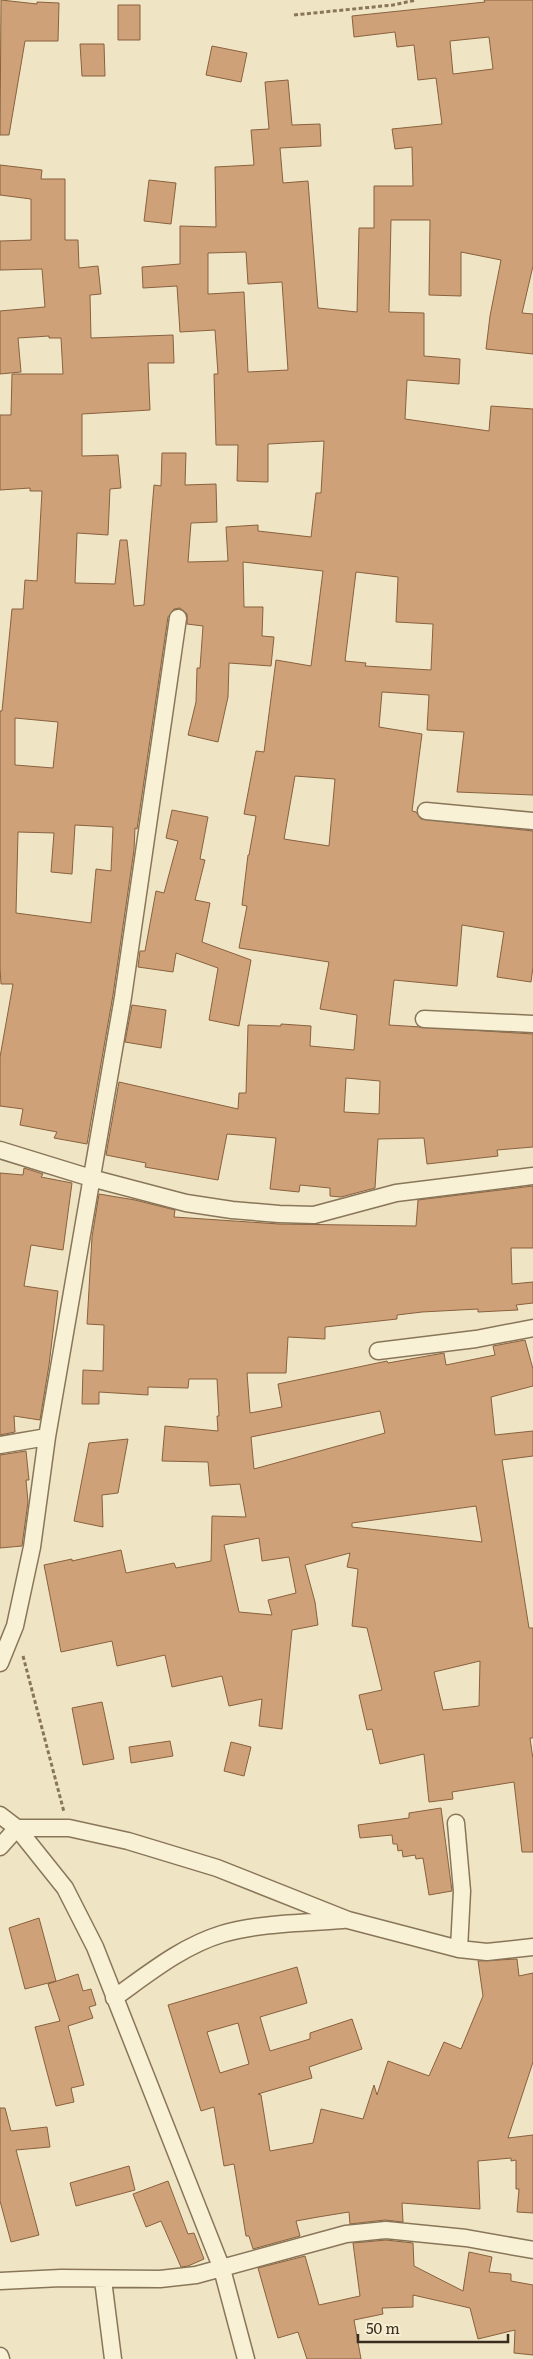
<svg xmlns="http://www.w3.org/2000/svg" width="533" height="2359" viewBox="0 0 533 2359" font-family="Literata,serif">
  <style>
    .building { fill: #cea178; stroke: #89613e; fill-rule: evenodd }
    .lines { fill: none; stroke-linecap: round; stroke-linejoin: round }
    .minor-casing { stroke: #897659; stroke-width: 19 }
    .path { stroke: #897659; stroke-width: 3; stroke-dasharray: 4 2.5; stroke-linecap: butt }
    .minor { stroke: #f9f1d6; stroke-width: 16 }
  </style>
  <rect width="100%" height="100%" fill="#efe4c3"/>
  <path class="building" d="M1,0L37,4V2L59,3L58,41H25L9,135H0Z
    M484,0H533V266L522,313L533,314V354L486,349L490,316L501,260L461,252V296L429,295L430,220H391L389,312L424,313V356L460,359L459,384L407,380L405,419L489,431L491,406L533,409V795L457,792L464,732L427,730L429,695L382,692L379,727L422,734L412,811L416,812L421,819L533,831V967L531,982L497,977L504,932L462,925L457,986L394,980L389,1025L533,1034V1147L497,1150L498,1156L427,1164L424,1138L378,1139L375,1188L341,1197L330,1196V1188L300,1185L299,1192L270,1189L276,1138L227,1134L218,1180L145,1167L146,1163L106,1155L119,1082L238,1109L239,1093H246L248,1025L281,1026V1024L311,1026L310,1046L354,1050L357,1015L320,1009L329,962L239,948L247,906L242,905L248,855H249L256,816L244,814L256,751L264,752L276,660L311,666L323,571L243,562L244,607H263L262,636L274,637L271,666L229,663L228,697L218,742L188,735L196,702L197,668H200L203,626L187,624V614L180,608L174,609L168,617L137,829L135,828L134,850L113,995L87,1144L54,1138L57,1132L20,1125L23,1109L0,1106V1057L13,984H1L0,968V711H2L12,609H23L25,580L37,581L42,491H30V488L0,490V415H11L12,374H63L61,338H49V336L18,338L21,372L0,374V311L45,307L42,269L0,270V241L31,240V199L0,195V165L42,170L41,179H65V240H78L79,268L98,266L101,294L90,295L91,338L173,335L174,363H148L150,410L82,414V456L118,455L121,488L110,489L108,535L77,533L75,583L115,584L120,540H127L134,606L144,605L154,485L161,486L162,453H186L185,485L216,484L217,522L191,523L188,562L228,561L226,527L258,525V531L311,537L316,493H321L324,441L268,444V482L237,481L238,445H216L214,374H218L215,330L180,332L177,286L143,288L142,267L180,264V226L216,227L215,167L254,165L251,130L269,129L265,82L288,80L292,125L320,124L321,146L280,148L283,183L308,181L318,308L357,312L359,228H374V186H413L412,147L395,149L392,129L442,124L436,78L418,80L414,45L397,47L395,32L354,37L352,16L485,2ZM489,37L493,69L453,74L450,41ZM246,252L248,284L282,282L288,370L248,372L244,292L208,294V253ZM356,572L398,577L396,622L433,624L431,670L365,666L366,663L345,661ZM15,718L58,722L53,768L15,765ZM295,776L335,779L329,846L284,839ZM75,825L113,827L111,871L96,869L91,923L16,913L18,832L54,833L51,872L72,874ZM346,1078L380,1081L379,1114L344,1112Z
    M118,5H140V40H118Z
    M80,44H104L105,76H82Z
    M212,46L247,53L241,82L206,75Z
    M149,180L176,183L171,224L144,221Z
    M172,810L208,817L200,859L205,860L195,900L210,903L202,942L251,960L239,1026L209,1020L218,968L176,953L173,972L138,967L140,951H145L156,891L164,893L178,841L166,838Z
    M132,1005L166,1010L161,1048L125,1042Z
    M24,1168L43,1174L41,1177L72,1183L63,1250L31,1245L24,1286L58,1291L49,1365L40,1420L14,1416L15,1432L0,1435V1173L23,1175Z
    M533,1186V1248H511L512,1284L533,1282V1303L516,1305L518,1310L478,1312V1309L422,1312L397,1315V1319L325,1327V1339L288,1337L286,1373H247L250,1413L282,1407L278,1384L387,1361L388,1363L444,1353L446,1365L495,1355L493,1346L525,1340L533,1369V1386L491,1397L495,1435L533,1431V1456L502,1460L529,1628H533V1738H530L533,1759V1852H522L514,1782L452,1792L453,1799L429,1802L424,1754L380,1764L372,1729L367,1730L359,1695L382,1690L367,1628L352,1626L358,1569L347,1567L350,1553L305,1565L315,1602L318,1625L292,1630L282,1729L259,1726L262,1699L229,1706L222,1676L172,1687L165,1655L117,1666L112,1641L61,1652L44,1565L72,1559V1561L121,1550L126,1573L174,1563L176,1568L211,1561L212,1516L246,1517L240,1484L210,1486L208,1462L162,1461L165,1426L218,1431L217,1416H219L217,1379H189L188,1388L148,1387V1395L99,1392V1404H82L83,1370L103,1371L104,1325L87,1324L92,1237L99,1194L135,1200L175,1210L174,1217L279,1224L416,1226L418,1200ZM380,1411L385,1433L254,1469L251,1437ZM476,1506L482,1542L352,1527V1523ZM259,1538L262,1561L289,1557L296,1593L268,1600L272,1615L239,1612L224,1545ZM480,1661L479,1706L443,1710L434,1672Z
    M128,1439L118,1493L102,1495L103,1527L74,1521L89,1443Z
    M26,1451L29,1480H26L28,1502L22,1546L0,1548V1455Z
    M102,1702L114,1759L83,1765L72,1708Z
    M170,1741L173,1756L131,1763L129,1747Z
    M231,1742L251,1747L244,1776L224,1771Z
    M441,1808L452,1891L429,1895L423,1858L416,1859L415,1855L403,1857L402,1850L398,1851L397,1844H393L392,1835L360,1838L358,1825L409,1818V1813Z
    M39,1918L56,1981L25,1989L9,1928Z
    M517,1959L519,1976L533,1973V2062L508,2138L533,2135V2213L517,2212L519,2189H516V2160L511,2161V2158L478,2161L480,2209L402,2203L403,2222L385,2220L350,2224L349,2212L318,2217L296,2221L300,2236L253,2249L249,2236H246L234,2164L224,2166L214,2107L201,2111L168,2005L297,1967L307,2003L260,2017L270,2051L310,2039V2033L352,2019L362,2049L309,2067L312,2078L258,2094L261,2095L270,2151L313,2143L321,2109L363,2119L374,2085L377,2095L388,2061L429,2076L444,2042L461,2049L483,1996L478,1961ZM238,2023L249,2064L220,2073L207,2032Z
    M78,1974L83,1991L91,1989L96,2005L89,2007L93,2018L68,2026L84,2085L71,2088L74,2102L56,2106L35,2027L60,2021L48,1984Z
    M0,2108H5L11,2131L47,2127L50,2147L16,2150L39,2235L11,2242L0,2201Z
    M129,2166L135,2190L76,2206L70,2183Z
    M168,2181L188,2234L194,2233L204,2259L188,2266L181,2267L161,2221L146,2227L133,2194Z
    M386,2240L413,2243L414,2266L463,2291L469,2252L492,2257L489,2272L511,2274V2281L533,2285V2355L514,2353L515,2330L478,2339L470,2308L413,2295V2307L382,2308L383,2314L354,2320L361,2359H307L298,2332L278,2338L258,2268L305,2256L319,2305L360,2296L353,2243Z"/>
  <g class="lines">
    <defs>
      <path id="minor" d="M426,811L533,821
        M424,1019L533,1024
        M0,1150L91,1178L186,1203L232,1210L279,1214L314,1215L396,1193L533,1176
        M378,1351L476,1339L533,1328
        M0,1445L47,1437
        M0,1663L15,1626L32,1547L47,1437L123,997L178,618
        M0,1815L17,1828L65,1888L95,1947L222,2269L246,2359
        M456,1823L462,1891L459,1949
        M0,1847L17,1828H69L128,1841L217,1868L348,1920L459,1949L487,1952L533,1947
        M114,1998C148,1974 182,1946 222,1934C260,1923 304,1923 343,1920
        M103,2280L113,2359
        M0,2281L61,2278L160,2279L196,2275L346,2234L386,2230L466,2238L533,2250
        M0,2356L1,2359"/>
    </defs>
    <use href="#minor" class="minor-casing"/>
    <path class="path" d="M294,15L393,5L416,0
      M23,1656L64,1812"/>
    <use href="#minor" class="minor"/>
  </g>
  <path d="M358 2334v8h150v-8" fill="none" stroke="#392c1e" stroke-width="2.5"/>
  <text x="366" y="2334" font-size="15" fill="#392c1e" stroke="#f6eed2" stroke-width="4" paint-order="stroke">50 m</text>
</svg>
